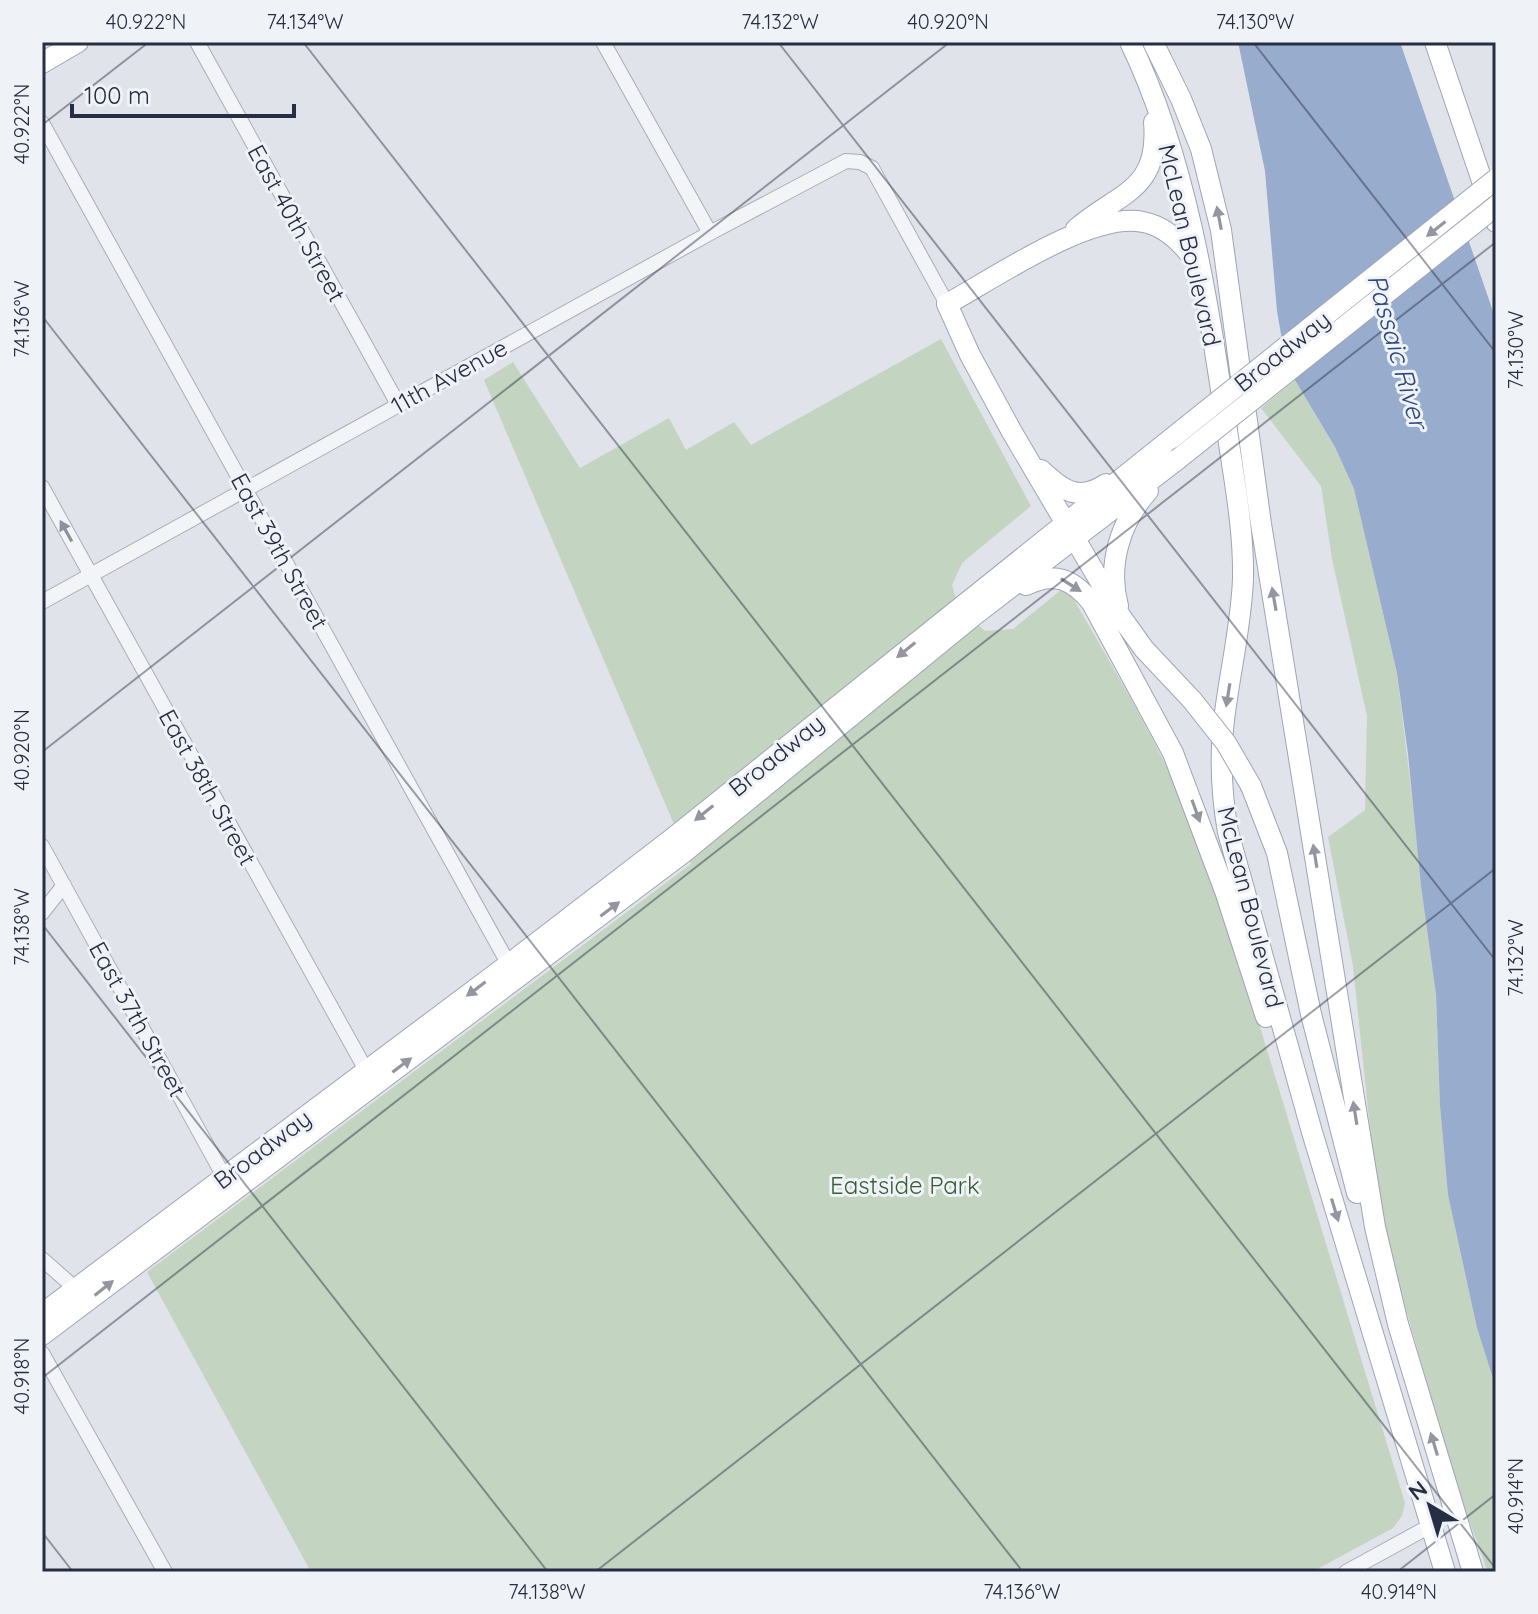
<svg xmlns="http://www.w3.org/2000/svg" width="1538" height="1614" viewBox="0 0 1538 1614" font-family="Quicksand,sans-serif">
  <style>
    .green { fill: #c3d4c0 }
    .water { fill: #98accd }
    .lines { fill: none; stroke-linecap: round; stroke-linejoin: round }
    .minor-casing { stroke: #a8adb8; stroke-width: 16 }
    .primary-casing { stroke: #9ea5b7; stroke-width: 22 }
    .minor { stroke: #f3f4f8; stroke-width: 14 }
    .primary { stroke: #fff; stroke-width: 20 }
    .primary-bridge-casing { stroke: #9ea5b7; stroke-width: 22; stroke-linecap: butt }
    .primary-bridge { stroke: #fff; stroke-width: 20 }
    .oneway { fill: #9396a1 }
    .oneway2 { fill: #8d919e }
    .ticks { fill: none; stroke: #272e43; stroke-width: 2; stroke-opacity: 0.45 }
    .labels { text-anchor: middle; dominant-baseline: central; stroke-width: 6; stroke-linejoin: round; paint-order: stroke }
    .street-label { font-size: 24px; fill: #272e43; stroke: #eff2f7 }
    .park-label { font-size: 24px; fill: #375f33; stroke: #eff2f7 }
    .water-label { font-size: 26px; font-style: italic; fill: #2e487a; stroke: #eff2f7 }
    .neatline { fill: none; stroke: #272e43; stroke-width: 3 }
    .ticks-label { font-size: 20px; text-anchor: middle; fill: #272e43 }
  </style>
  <rect width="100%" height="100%" fill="#e0e3ea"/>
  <path class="green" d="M941,339L1031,506L962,563L952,585L959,608L985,631L1013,629L1066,586C1122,683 1175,770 1214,876L1405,1503L1402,1516L1393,1528L1312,1572H311L147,1272L691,864L484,380L513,362L580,468L669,418L686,450L734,422L751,445Z
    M1295,380L1335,447L1354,489L1397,673L1436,994L1440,1106L1448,1195L1477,1328L1496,1388V1572H1488L1453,1476L1379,1213L1353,966L1328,837L1365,810L1367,716L1332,559L1321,486L1261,408Z"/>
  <path class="water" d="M1238,42H1400L1496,320V1388L1477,1328L1448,1195L1440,1106L1436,994L1421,885L1408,754L1397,673L1354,489L1335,447L1295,380L1283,346L1277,311L1265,171Z"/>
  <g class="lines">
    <defs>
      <path id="minor" d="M197,42L398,404
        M603,42L710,233
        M42,123L513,972
        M42,487L371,1079
        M42,602L710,233L846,161L860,162L872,168L947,304
        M42,846L227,1182
        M42,913L64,885
        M42,1259L76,1289
        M42,1353L165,1572
        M1346,1572L1430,1526"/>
      <path id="primary" d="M1130,42C1186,158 1207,296 1226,423C1233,474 1244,527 1243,579C1241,630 1228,679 1223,729C1220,764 1222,798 1228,832L1312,1132L1445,1572
        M1153,42L1181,99L1201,149L1221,230L1261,524L1375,1227L1398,1324L1473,1572
        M1435,42L1496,222
        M42,63L78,42
        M1076,229C1119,192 1160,191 1154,122
        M1041,470C1063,491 1079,502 1106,484
        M1026,585C1054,571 1073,579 1092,603L1173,753L1225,891L1266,1017
        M1118,606C1107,565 1120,522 1148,491
        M1192,700L1144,649L1121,617L1012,432L970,355L947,304C993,279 1091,211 1143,222C1166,226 1183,244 1196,262
        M1251,786L1277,853L1311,1014L1357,1193
        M42,1314L509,964L673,838L1172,438
        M42,1335L683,853L977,613L1178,459"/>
    </defs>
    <use href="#minor" class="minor-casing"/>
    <use href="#primary" class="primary-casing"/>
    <use href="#minor" class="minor"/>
    <use href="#primary" class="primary"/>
    <defs>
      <path id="primary-bridge" d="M1172,438L1496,179
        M1178,459L1496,206
        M1192,700L1226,743L1251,786"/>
    </defs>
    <use href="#primary-bridge" class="primary-bridge-casing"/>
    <use href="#primary-bridge" class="primary-bridge"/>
  </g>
  <defs><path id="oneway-solid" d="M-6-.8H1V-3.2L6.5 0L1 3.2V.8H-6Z" transform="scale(2)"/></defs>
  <g class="oneway">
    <use href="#oneway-solid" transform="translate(1219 218) rotate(-101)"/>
    <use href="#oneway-solid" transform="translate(1436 229) rotate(142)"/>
    <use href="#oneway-solid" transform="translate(1071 585) rotate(32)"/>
    <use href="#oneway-solid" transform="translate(1274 599) rotate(-100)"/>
    <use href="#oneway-solid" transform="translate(906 650) rotate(141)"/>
    <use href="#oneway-solid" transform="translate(1228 695) rotate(99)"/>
    <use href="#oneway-solid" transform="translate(1196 811) rotate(70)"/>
    <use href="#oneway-solid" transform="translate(704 813) rotate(141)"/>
    <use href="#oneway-solid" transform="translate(1315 856) rotate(-99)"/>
    <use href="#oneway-solid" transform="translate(610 909) rotate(-37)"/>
    <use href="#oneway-solid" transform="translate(476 989) rotate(143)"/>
    <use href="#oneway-solid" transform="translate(402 1065) rotate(-37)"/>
    <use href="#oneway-solid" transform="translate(1355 1113) rotate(-99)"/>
    <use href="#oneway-solid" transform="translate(1335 1210) rotate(73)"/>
    <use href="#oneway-solid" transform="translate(104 1288) rotate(-38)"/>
    <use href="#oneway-solid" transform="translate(1434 1444) rotate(-107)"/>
  </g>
  <use class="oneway2" href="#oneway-solid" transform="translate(66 531) rotate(-119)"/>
  <path class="ticks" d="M303,42L1496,1569M778,42L1496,961M1253,42L1496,353M42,125L149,42M42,316L1023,1572M42,752L950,42M42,924L548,1572M42,1378L1496,242M42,1532L73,1572M595,1572L1496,868M1397,1572L1496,1494"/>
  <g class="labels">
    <g class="street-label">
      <text transform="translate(297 223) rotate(61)">East 40th Street</text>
      <text transform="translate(1190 245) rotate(77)">McLean Boulevard</text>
      <text transform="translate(1282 351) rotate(-38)">Broadway</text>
      <text transform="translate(449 376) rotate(-29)">11th Avenue</text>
      <text transform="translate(280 551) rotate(61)">East 39th Street</text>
      <text transform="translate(776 755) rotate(-39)">Broadway</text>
      <text transform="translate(208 787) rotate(61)">East 38th Street</text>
      <text transform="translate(1251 907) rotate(76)">McLean Boulevard</text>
      <text transform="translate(138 1019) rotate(61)">East 37th Street</text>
      <text transform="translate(262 1149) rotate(-37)">Broadway</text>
    </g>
    <g class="park-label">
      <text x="905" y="1185">Eastside Park</text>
    </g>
    <g class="water-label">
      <text transform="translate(1398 351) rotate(74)">Passaic River</text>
    </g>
  </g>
  <rect width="1538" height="1614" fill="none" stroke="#eff2f7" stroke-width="88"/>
  <g transform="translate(1430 1506) rotate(322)" stroke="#eff2f7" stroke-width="6" paint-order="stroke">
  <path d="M0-6L14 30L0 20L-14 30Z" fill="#272e43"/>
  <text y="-12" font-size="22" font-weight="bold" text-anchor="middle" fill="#272e43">N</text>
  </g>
  <path d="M72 104v12h222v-12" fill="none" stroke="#272e43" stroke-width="4"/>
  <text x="84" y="104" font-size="24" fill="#272e43" stroke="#eff2f7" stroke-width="6" paint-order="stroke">100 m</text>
  <rect x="44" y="44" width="1450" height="1526" class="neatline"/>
  <g class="ticks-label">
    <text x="146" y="29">40.922°N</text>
    <text x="305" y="29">74.134°W</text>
    <text x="780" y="29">74.132°W</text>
    <text x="948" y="29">40.920°N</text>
    <text x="1255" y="29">74.130°W</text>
    <text transform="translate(22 124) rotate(-90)" y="7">40.922°N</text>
    <text transform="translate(22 319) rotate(-90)" y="7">74.136°W</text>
    <text transform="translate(1516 350) rotate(-90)" y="7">74.130°W</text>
    <text transform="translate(22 750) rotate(-90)" y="7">40.920°N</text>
    <text transform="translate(22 927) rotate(-90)" y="7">74.138°W</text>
    <text transform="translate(1516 958) rotate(-90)" y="7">74.132°W</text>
    <text transform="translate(22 1376) rotate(-90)" y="7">40.918°N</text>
    <text transform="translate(1516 1496) rotate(-90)" y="7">40.914°N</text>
    <text x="547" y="1599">74.138°W</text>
    <text x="1022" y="1599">74.136°W</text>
    <text x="1399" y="1599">40.914°N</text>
  </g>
</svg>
